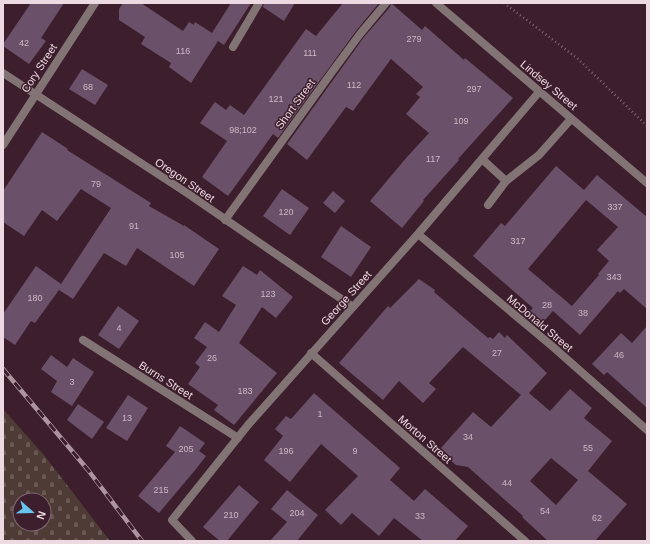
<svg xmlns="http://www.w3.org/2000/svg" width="650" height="544" viewBox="0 0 650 544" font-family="Arial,sans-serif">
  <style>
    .cemetery { fill: url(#cemetery-stones); fill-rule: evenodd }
    .building { fill: #6a5169; fill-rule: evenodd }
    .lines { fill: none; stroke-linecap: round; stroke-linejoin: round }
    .path { stroke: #816772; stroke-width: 2.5; stroke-dasharray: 1 3; stroke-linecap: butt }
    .lane { stroke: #827474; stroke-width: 8 }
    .street { stroke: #827474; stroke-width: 8 }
    .rail-casing { stroke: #ad95a0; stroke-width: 4.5 }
    .rail { stroke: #3c1e2c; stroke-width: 3; stroke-dasharray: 9; stroke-linecap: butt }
    .labels { text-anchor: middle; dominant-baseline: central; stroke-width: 3; stroke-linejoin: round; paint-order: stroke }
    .number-label { font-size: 9px; fill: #ccb7c3 }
    .street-label { font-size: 11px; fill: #edd9e1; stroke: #3c1e2c }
  </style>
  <defs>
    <pattern id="cemetery-stones" width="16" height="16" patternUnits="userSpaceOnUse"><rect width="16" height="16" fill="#4e3b35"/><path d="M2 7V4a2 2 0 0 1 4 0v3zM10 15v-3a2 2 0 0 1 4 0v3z" fill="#685752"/></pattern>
  </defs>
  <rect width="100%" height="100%" fill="#3c1e2c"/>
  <path class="cemetery" d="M3,409L44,455L110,541H3ZM20,500H44V524H20Z"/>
  <path class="building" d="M31,3H64L41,38L46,41L29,64L3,46V44Z
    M123,3H141L183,31L189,22L194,25L195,22L212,33L231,3H251L224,45L218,41L191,83L169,67L171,63L141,44L145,37L119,20V9Z
    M264,3H295L284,21L263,7Z
    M343,3H379L356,31L278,138L273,134L228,196L202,177L227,141L200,123L215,102L226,110L230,105L244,115L306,29L316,36Z
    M391,3L422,30L425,26L464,60L465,58L513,98L458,159L459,160L423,200L424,201L402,228L370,201L407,157L429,133L406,114L420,97L416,94L423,87L391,59L353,111L346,107L307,160L287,144L364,37L390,7Z
    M82,69L108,85L95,105L69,89Z
    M42,132L68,149L67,150L151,203L149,206L184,226V225L219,249L194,286L137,248L126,266L104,253L73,299L59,290L35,323L31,321L15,345L3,337V314L36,266L61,284L111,208L81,189L57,221L42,210L24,236L3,222V191Z
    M556,166L584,190L597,175L647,217V309L624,289L620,293L618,291L580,335L553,311L543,322L530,311L533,308L473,256L501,223L505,226ZM586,200L618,227L597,250L609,261L598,274L599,275L572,306L528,269Z
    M282,189L309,208L290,235L263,216Z
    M333,191L345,201L335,213L323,203Z
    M341,226L371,247L351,277L321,257Z
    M243,266L257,275L260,270L293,297L276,318L262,307L239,343L277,373L234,425L214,410L218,405L188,384L200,367L195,363L207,347L194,338L205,322L219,332L236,305L222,296Z
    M419,279L435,290L434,292L488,338L490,337L493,339L499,332L505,338L507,335L547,373L529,393L550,411L570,389L592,408L584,418L612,441L588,471L627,504L595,541H548L522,517L523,516L468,467L456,465L451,461V458L441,448L473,412L491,427L521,395L463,347L429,383L436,389L423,403L399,381L383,400L339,363L388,306L390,308ZM551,458L578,480L556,505L530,481Z
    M118,306L139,321L119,349L98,335Z
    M647,326V408L616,380L607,372L604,375L592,364L621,333L632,343Z
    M51,355L67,367L73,358L94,372L72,406L51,392L57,381L41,369Z
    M314,393L400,468L390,480L414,501L425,489L468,526L455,541H423L394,518L379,536L352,513L341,525L325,510L358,476L321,444L290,482L264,460L283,436L275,429L286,416L291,419Z
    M128,395L148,408L127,441L106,428Z
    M78,404L104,422L92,439L67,420Z
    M180,426L205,443L199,451L206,456L196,469L159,513L138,496L175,452L166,446Z
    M239,485L259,502L227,541H220L203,527Z
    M287,490L318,515L297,541H270L287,522L271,509Z"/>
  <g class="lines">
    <path class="path" d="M504,3L577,58L647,126"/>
    <path class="lane" d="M233,47L259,3
      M482,159L506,181
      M488,205L506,181L539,155L571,119"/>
    <path class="street" d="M436,3L647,183
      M3,73L187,193L353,307
      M3,145L95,3
      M225,220L332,72L360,34L386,3
      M418,234L552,346L647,430
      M83,340L238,438
      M311,353L525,541
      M192,541L172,520L248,425L418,234L539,92"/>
    <defs>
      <path id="rail" d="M3,369L88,470L142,541"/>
    </defs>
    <use href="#rail" class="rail-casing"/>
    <use href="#rail" class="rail"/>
  </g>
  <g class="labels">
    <g class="number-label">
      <text x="414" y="39">279</text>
      <text x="24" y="43">42</text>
      <text x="183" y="51">116</text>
      <text x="310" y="53">111</text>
      <text x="354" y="85">112</text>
      <text x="88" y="87">68</text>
      <text x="474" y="89">297</text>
      <text x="276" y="99">121</text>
      <text x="461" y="121">109</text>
      <text x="243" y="130">98;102</text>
      <text x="433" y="159">117</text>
      <text x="96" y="184">79</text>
      <text x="615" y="207">337</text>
      <text x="286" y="212">120</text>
      <text x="134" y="226">91</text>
      <text x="518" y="241">317</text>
      <text x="177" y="255">105</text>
      <text x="614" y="277">343</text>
      <text x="268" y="294">123</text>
      <text x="35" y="298">180</text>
      <text x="547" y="305">28</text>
      <text x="583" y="313">38</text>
      <text x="119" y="328">4</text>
      <text x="497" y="353">27</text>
      <text x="619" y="355">46</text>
      <text x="212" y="358">26</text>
      <text x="72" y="382">3</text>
      <text x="245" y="391">183</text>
      <text x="320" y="414">1</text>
      <text x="127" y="418">13</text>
      <text x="468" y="437">34</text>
      <text x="588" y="448">55</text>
      <text x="186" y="449">205</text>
      <text x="286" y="451">196</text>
      <text x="355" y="451">9</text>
      <text x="507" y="483">44</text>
      <text x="161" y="490">215</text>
      <text x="545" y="511">54</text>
      <text x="297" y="513">204</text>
      <text x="231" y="515">210</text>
      <text x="420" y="516">33</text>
      <text x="597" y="518">62</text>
    </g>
    <g class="street-label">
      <text transform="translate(39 68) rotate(-57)">Cory Street</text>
      <text transform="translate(549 85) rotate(40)">Lindsey Street</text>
      <text transform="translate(295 104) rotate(-54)">Short Street</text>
      <text transform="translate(185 180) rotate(34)">Oregon Street</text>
      <text transform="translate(346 298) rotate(-48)">George Street</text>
      <text transform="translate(540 323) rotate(40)">McDonald Street</text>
      <text transform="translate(166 380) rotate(32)">Burns Street</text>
      <text transform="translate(425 439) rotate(41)">Morton Street</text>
    </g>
  </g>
  <rect width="650" height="544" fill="none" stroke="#edd9e1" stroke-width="8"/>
  <g transform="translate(32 512) rotate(110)"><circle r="19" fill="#3c1e2c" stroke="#836974"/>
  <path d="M0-3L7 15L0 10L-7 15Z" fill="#67c4ef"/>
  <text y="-6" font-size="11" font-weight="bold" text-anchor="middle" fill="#edd9e1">N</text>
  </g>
</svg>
